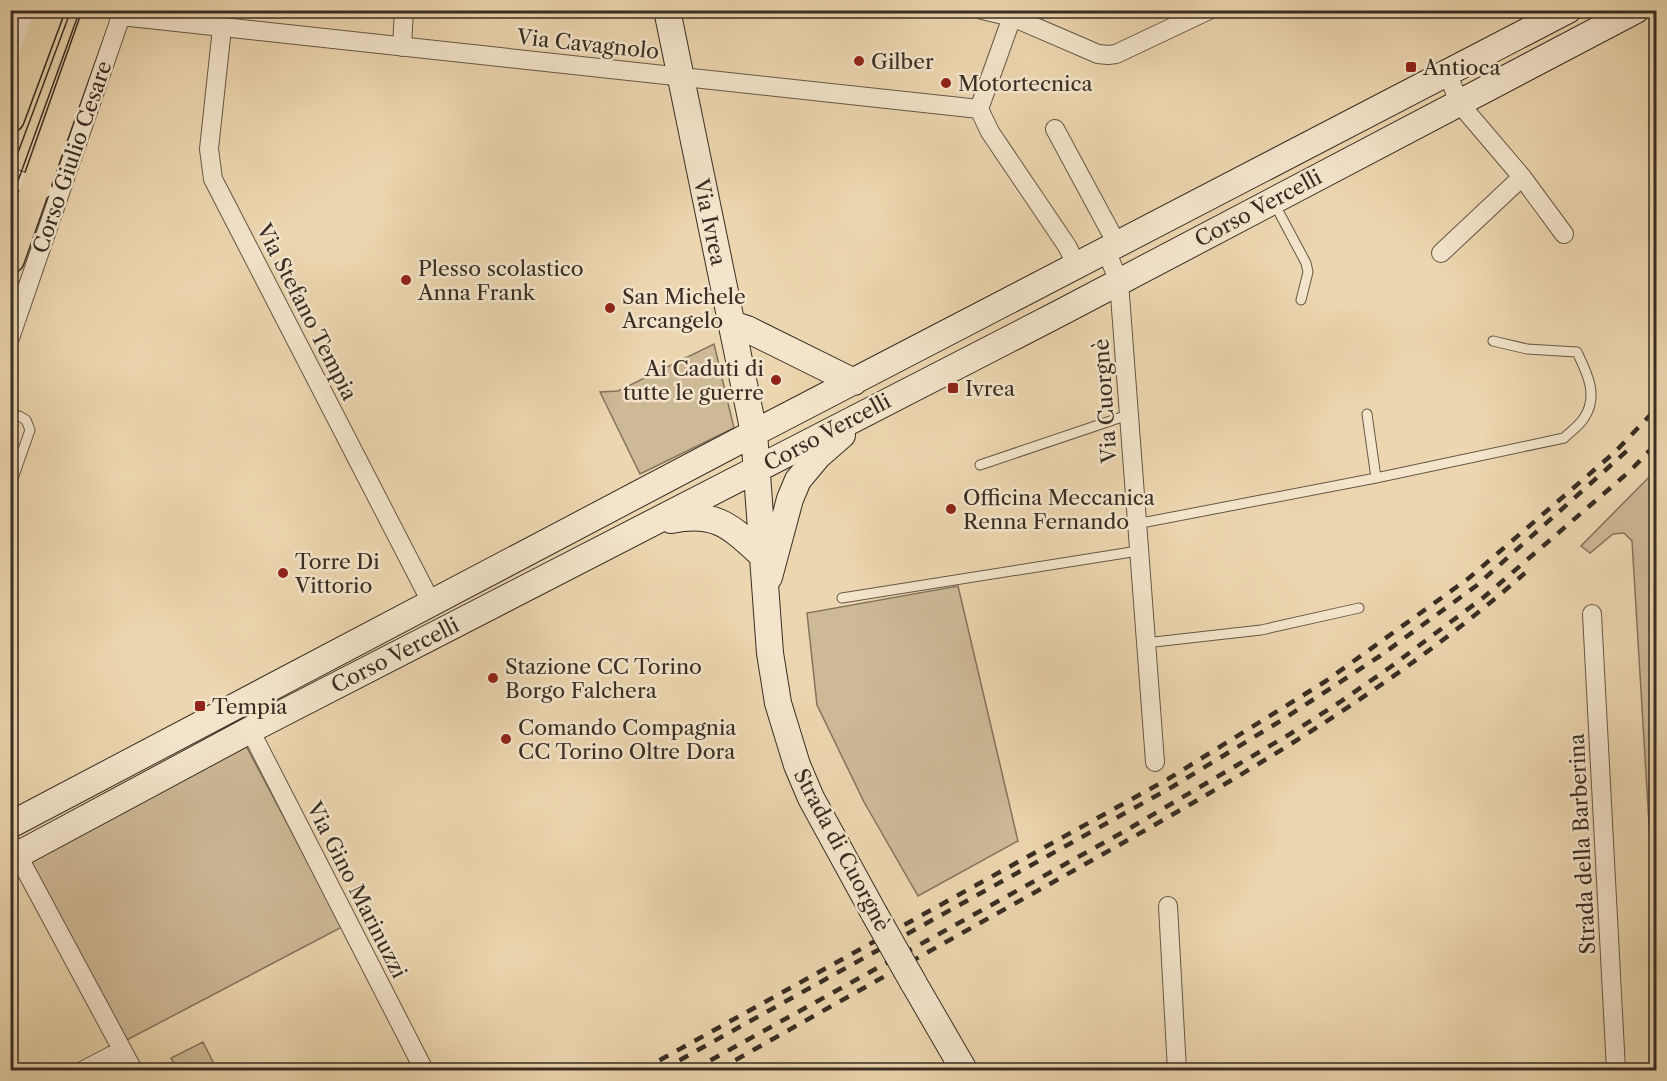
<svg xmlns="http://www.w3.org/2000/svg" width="1667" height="1081" viewBox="0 0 1667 1081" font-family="'Libre Caslon Text',serif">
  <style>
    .green { fill: #ceb997; stroke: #84735d; stroke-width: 1.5 }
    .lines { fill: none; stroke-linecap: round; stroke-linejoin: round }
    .lane-casing { stroke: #665746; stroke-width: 11 }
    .street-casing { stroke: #665746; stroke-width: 20 }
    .secondary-casing { stroke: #392d23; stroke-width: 28 }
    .primary-casing { stroke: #392d23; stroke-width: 31 }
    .lane { stroke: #f3e4cb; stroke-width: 9 }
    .street { stroke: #f3e4cb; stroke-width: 18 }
    .secondary { stroke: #f3e4cb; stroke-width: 26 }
    .primary { stroke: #ecd6af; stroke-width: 28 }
    .tram { stroke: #392d23; stroke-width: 1.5 }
    .rail { stroke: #392d23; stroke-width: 4.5; stroke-dasharray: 10 10; stroke-linecap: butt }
    .secondary-bridge-casing { stroke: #392d23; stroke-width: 28; stroke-linecap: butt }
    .secondary-bridge { stroke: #f3e4cb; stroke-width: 26 }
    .poi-dot { fill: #8f2418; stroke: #f3e4cb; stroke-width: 2 }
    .labels { text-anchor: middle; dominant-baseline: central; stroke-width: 5; stroke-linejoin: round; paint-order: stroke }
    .street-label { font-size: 21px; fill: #392d23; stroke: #f3e4cb }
    .poi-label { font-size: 21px; fill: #392d23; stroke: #f3e4cb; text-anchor: start }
  </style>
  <rect width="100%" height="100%" fill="#ecd6af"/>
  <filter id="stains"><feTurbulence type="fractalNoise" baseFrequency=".00333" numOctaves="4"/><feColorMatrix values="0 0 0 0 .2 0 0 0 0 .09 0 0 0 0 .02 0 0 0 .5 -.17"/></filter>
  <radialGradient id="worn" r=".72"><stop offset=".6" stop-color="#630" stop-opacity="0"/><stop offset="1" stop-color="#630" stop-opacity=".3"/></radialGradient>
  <path class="green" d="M714,344L734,428L640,474L600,392L618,391Z
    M1656,470V940L1632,541L1624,533L1613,534L1590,553L1581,546Z
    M958,586L1018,841L918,896L864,802L817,705L807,613Z
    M245,744L342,927L123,1042L27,859Z
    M203,1042L217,1070H177L171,1058Z"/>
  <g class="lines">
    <defs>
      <path id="lane" d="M1274,203L1306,263L1308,272L1301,300
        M1367,414L1376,478
        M10,415L19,416L26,420L30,430L10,487
        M980,465L1128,415
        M1136,524L1376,478L1564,438C1570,432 1579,426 1584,418C1599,396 1587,373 1577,352L1527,349L1493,341
        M842,598L1138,551
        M1145,643L1261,630L1359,608"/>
      <path id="street" d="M982,10L1012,17L1098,54L1108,55L1116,54L1209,10
        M121,16L979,109L990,132L1067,246L1077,266
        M222,28L209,149L213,179L431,602
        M402,47L404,10
        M10,56L27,10
        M1448,74L1459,103L1522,177L1564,234
        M979,109L1012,17
        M1055,129L1117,244
        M10,177L43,189
        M1106,250L1119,282L1155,762
        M1441,253L1522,177
        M10,338L123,10
        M1592,614L1616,1070
        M250,730L424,1070
        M10,841L133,1070
        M1168,906L1177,1070
        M84,1070L122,1050"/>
      <path id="secondary" d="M667,10L754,433L770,653L778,703L797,765L811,798L874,913
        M732,324L747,329L854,382
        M671,520C716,511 730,526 762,555
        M769,577L790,499L798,480L818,456L842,435
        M10,825L754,433L1568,10
        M10,859L250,730L1060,313L1636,10
        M913,982L964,1070"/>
      <path id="primary" d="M10,118L50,10
        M10,259L98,10"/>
    </defs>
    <use href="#lane" class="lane-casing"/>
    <use href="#street" class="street-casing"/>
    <use href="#secondary" class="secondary-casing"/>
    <use href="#primary" class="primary-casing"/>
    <use href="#lane" class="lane"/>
    <use href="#street" class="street"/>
    <use href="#secondary" class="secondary"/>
    <use href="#primary" class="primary"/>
    <path class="tram" d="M10,174L71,10
      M10,203L80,10"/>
    <path class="rail" d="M642,1070L1168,779L1326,681L1469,578L1615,452L1656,409
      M662,1070L1172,787L1282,720L1380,656L1476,586L1629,449
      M693,1070L1125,831L1290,734L1340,702L1389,668L1484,597L1630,471L1656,444
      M718,1070C838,1002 959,935 1080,867C1235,780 1391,691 1525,573"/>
    <defs>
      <path id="secondary-bridge" d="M874,913L913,982"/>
    </defs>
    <use href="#secondary-bridge" class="secondary-bridge-casing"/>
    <use href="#secondary-bridge" class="secondary-bridge"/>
  </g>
  <g class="poi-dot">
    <circle cx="859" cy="61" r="6"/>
    <rect x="1405" y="61" width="12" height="12" rx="3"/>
    <circle cx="946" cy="83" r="6"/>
    <circle cx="406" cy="280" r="6"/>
    <circle cx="610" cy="308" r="6"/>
    <circle cx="776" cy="380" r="6"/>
    <rect x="947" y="382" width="12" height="12" rx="3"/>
    <circle cx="951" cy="509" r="6"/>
    <circle cx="283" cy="573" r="6"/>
    <circle cx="493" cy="678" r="6"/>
    <rect x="194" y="700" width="12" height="12" rx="3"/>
    <circle cx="506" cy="739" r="6"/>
  </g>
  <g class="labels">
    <g class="street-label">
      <text transform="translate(588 44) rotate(6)">Via Cavagnolo</text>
      <text transform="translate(72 157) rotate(-71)">Corso Giulio Cesare</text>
      <text transform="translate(1258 208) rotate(-28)">Corso Vercelli</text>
      <text transform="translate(710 222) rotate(78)">Via Ivrea</text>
      <text transform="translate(307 312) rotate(63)">Via Stefano Tempia</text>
      <text transform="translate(1105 401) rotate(-94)">Via Cuorgnè</text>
      <text transform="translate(827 432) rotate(-28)">Corso Vercelli</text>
      <text transform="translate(395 655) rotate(-27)">Corso Vercelli</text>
      <text transform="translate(1582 844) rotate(-93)">Strada della Barberina</text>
      <text transform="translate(842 850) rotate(62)">Strada di Cuorgnè</text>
      <text transform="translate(357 890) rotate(63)">Via Gino Marinuzzi</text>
    </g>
    <g class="poi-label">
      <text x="871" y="61">Gilber</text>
      <text x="1423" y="67">Antioca</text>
      <text x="958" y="83">Motortecnica</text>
      <text x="418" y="268">Plesso scolastico<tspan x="418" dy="24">Anna Frank</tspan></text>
      <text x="622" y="296">San Michele<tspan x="622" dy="24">Arcangelo</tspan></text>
      <text x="764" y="368" text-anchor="end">Ai Caduti di<tspan x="764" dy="24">tutte le guerre</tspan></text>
      <text x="965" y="388">Ivrea</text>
      <text x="963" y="497">Officina Meccanica<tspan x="963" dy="24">Renna Fernando</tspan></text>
      <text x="295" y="561">Torre Di<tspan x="295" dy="24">Vittorio</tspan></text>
      <text x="505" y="666">Stazione CC Torino<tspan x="505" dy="24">Borgo Falchera</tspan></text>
      <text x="212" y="706">Tempia</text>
      <text x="518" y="727">Comando Compagnia<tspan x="518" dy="24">CC Torino Oltre Dora</tspan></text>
    </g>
  </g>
  <rect width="1667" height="1081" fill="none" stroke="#ecd6af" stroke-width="36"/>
  <rect x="12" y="12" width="1643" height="1057" fill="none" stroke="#392d23" stroke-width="3"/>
  <rect x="18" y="18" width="1631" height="1045" fill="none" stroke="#392d23" stroke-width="1.5"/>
  <rect width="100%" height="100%" filter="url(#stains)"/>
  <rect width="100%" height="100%" fill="url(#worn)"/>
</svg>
